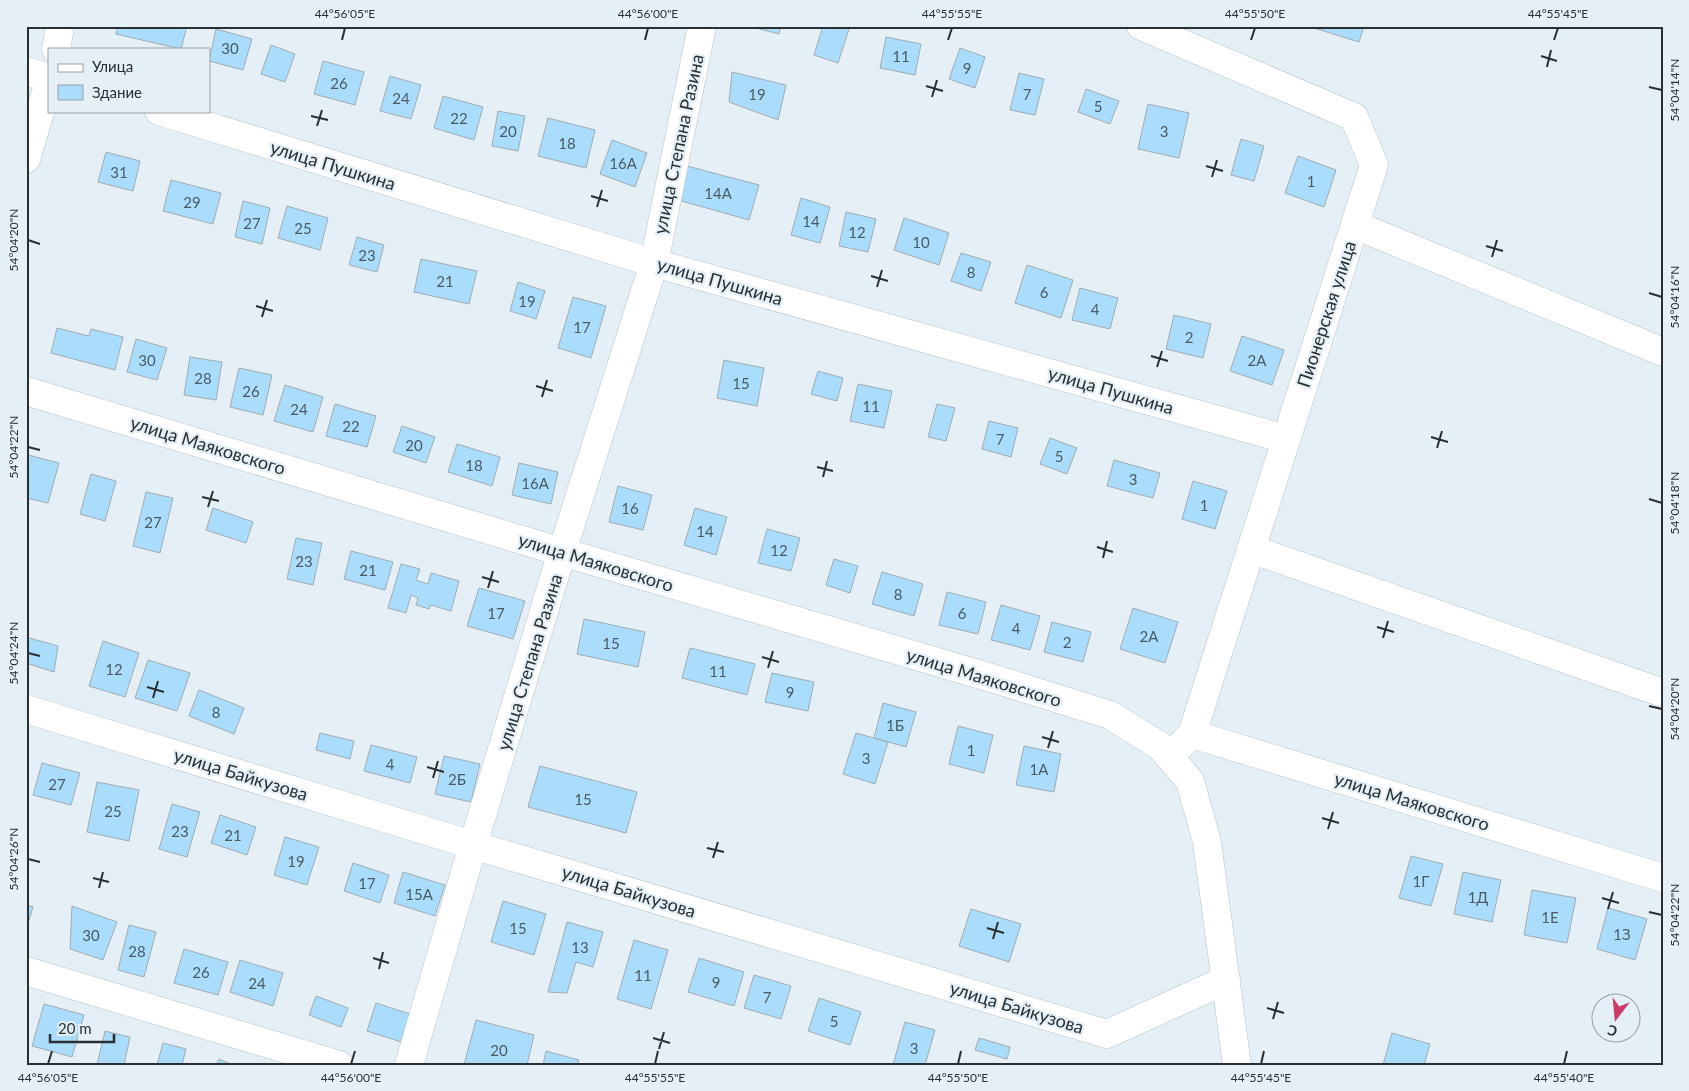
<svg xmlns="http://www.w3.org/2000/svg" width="1689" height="1091" viewBox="0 0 1689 1091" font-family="Lato,sans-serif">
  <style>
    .building { fill: #aaddfc; stroke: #a1abb2 }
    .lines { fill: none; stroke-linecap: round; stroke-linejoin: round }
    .minor-casing { stroke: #b9c4ca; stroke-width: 29 }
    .minor { stroke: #fff; stroke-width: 28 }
    .ticks { fill: none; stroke: #2b2f32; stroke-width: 2 }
    .labels { text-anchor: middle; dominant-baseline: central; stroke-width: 4.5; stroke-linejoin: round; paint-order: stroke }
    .number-label { font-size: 15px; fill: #4b5a64 }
    .street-label { font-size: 18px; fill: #2b2f32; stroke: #e4eff6 }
    .neatline { fill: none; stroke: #2b2f32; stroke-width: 2 }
    .ticks-label { font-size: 12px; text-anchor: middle; fill: #2b2f32 }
  </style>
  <rect width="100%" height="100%" fill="#e4eff6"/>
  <path class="building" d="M118,26H187L181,49L116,34Z
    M748,26H781L779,34Z
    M823,26H850L838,63L814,55Z
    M1315,26H1364L1359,42L1314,28Z
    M216,29L252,39L243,70L209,61Z
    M886,37L921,44L915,75L880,68Z
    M271,45L295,54L285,82L261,74Z
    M960,48L985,57L975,88L949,79Z
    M323,61L364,72L355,105L314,94Z
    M732,72L786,85L778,120L729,102Z
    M1019,73L1044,79L1035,115L1010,110Z
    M390,76L421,85L411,119L380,111Z
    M1086,89L1119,101L1110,124L1078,112Z
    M443,96L483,107L474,140L434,128Z
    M1148,104L1189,113L1179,158L1138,149Z
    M498,111L525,116L518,151L492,146Z
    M548,118L595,130L586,168L538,156Z
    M1241,139L1264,146L1254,181L1231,175Z
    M612,140L647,153L635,187L600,174Z
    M106,152L140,161L133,191L98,182Z
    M1298,156L1336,170L1324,207L1285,193Z
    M687,166L759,185L749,220L678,200Z
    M171,180L221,193L213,224L163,211Z
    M801,198L830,207L820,243L791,235Z
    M243,201L270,208L262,244L235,237Z
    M287,206L328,218L320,250L278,238Z
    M846,212L876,219L868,252L839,246Z
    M904,218L949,233L939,265L894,250Z
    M357,237L384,245L377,272L349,265Z
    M961,253L991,262L981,291L951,281Z
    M421,259L477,271L469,304L414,292Z
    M1027,265L1073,280L1061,318L1015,303Z
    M518,282L545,291L536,319L510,311Z
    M1080,288L1118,298L1110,329L1072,320Z
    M573,297L606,306L591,358L558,348Z
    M1174,315L1211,324L1203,358L1166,349Z
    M57,328L89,336L91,329L123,337L115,370L51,353Z
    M1242,336L1284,350L1272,385L1230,371Z
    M136,339L167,348L157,380L127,372Z
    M190,357L222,362L216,400L184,395Z
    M724,360L764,368L757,406L717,398Z
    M239,368L272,375L263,415L230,407Z
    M818,371L843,378L837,401L811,394Z
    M858,384L892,391L884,428L850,421Z
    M285,385L323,397L313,432L274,421Z
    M335,404L376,416L367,447L326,436Z
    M937,404L955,408L946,441L928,437Z
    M989,421L1018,428L1011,457L982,449Z
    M402,426L435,437L426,463L393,452Z
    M1050,438L1077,448L1067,474L1040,464Z
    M457,444L500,457L492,486L448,472Z
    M28,455L59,463L48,503L26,498V461Z
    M1114,460L1160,473L1153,498L1107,486Z
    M519,463L558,472L551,504L512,495Z
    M91,474L116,481L105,521L80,514Z
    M1193,481L1227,491L1215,529L1182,519Z
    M618,486L652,495L643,530L609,522Z
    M146,492L173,498L160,553L133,546Z
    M213,508L253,522L246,543L206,530Z
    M695,508L727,517L716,555L684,545Z
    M767,529L800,538L791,571L758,563Z
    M296,538L322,543L313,585L287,579Z
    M351,551L393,562L385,590L344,579Z
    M834,559L858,566L850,593L826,585Z
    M401,564L420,569L416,580L428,584L431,573L459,581L451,611L431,605L429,609L416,605L418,598L411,595L406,613L388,608Z
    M882,572L923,584L914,616L872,604Z
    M479,588L525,601L513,639L467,626Z
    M947,592L986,602L978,634L939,625Z
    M1001,605L1040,616L1030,650L991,640Z
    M1133,608L1178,622L1165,663L1120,649Z
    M584,619L645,632L638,667L577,654Z
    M1052,622L1091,632L1083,662L1044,652Z
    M26,637L58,646L54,672L26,663Z
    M103,641L139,653L125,697L89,686Z
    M690,648L755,664L747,695L682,678Z
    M148,660L190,673L177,711L135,698Z
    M772,673L814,682L808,711L765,702Z
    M199,690L244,708L234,734L189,716Z
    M883,703L916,712L906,747L874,738Z
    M958,726L993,735L984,773L949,764Z
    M320,733L354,741L350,759L316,750Z
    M856,733L888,742L875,784L843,774Z
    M371,745L417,757L410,783L364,771Z
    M1024,746L1061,754L1054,792L1016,785Z
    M444,756L480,764L471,802L435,794Z
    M42,763L80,773L71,805L33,795Z
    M540,766L637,792L626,833L528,807Z
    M97,782L139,790L129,841L87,832Z
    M172,804L200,812L187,857L159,849Z
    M220,815L256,827L247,855L211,843Z
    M285,837L319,847L307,885L274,875Z
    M1411,856L1443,864L1431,906L1399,898Z
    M353,863L389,875L380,903L344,891Z
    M403,872L445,885L435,916L394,903Z
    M1463,872L1501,880L1492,922L1454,914Z
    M1532,890L1576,898L1567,943L1524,935Z
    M503,901L546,914L534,955L491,942Z
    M26,905L33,907L26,930Z
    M72,906L117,922L103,960L70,949Z
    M1608,908L1647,919L1635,960L1597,949Z
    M971,909L1021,924L1009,962L959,946Z
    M567,922L603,932L593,967L576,962L567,993L548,992Z
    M129,925L156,932L144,977L118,970Z
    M634,940L668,950L651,1009L617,999Z
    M184,949L228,962L218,995L174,983Z
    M699,958L744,972L734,1006L688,992Z
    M240,960L283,973L273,1006L230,992Z
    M754,975L791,986L781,1019L744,1008Z
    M316,996L348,1008L341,1027L309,1015Z
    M819,998L861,1012L850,1045L808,1031Z
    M376,1003L410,1014L401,1042L367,1031Z
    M44,1004L84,1015L72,1057L32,1046Z
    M476,1020L534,1035L527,1065H464Z
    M905,1022L935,1030L925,1065H893Z
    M105,1031L130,1037L124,1065H97Z
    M1392,1033L1430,1044L1424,1065H1383Z
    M979,1038L1010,1047L1007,1059L975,1050Z
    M163,1043L186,1049L182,1065H157Z
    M546,1051L579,1060L577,1065H543Z
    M219,1059L233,1065H216Z"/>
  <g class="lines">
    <defs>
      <path id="minor" d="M1141,26L1354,117L1374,165L1192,734
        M56,49L60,26
        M26,71L49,78
        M159,111L654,263L1286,439
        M26,159L49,82
        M1355,225L1663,352
        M26,391L562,552L995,679L1110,715L1160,746L1190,781L1207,842L1237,1065
        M1251,549L1663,693
        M26,709L473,845L1107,1034L1226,980
        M1179,747L1192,734L1663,878
        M26,971L339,1065
        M409,1065L473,845L562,552L654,263L702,26"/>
    </defs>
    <use href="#minor" class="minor-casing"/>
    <use href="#minor" class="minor"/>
  </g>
  <path class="ticks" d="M342,40L345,28M645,40L648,28M948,40L952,28M1251,40L1255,28M1554,40L1558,28M1541,56L1557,61M1547,67L1551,50M926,86L943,91M1649,87L1662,90M932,97L937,80M311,116L328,120M317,126L322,110M1206,166L1223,171M1212,177L1217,160M591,196L608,201M597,207L602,190M28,240L40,244M1486,246L1503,251M1492,257L1497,240M871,276L888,281M877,287L882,270M1649,293L1662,297M256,306L273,311M262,317L267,300M1151,356L1168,361M1157,367L1162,351M536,386L553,391M542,397L547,380M1431,437L1448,442M28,447L40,450M1437,448L1442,431M817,467L833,471M823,477L827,461M202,497L219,501M1649,499L1662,503M208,507L213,491M1097,547L1113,552M1103,558L1107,541M482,577L499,582M488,588L493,571M1377,627L1394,632M1383,638L1388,621M28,653L40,656M762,657L779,662M768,668L773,651M147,687L164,692M153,698L158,681M1649,706L1662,709M1042,737L1059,742M1048,748L1053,731M427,767L444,772M433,778L438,761M1322,818L1339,823M1328,829L1333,812M707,848L724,852M713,858L718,842M28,859L40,862M93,878L109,882M99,888L103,872M1602,898L1619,903M1608,909L1613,892M1649,912L1662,915M987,928L1004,933M993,939L998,922M373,958L389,963M379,969L383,952M1267,1008L1284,1013M1273,1019L1278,1002M653,1038L670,1043M659,1049L664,1032M48,1064L52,1051M351,1064L355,1051M655,1064L658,1051M958,1064L961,1051M1261,1064L1264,1051M1564,1064L1567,1051"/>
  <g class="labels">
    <g class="number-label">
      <text x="230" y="48">30</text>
      <text x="901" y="56">11</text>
      <text x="967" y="68">9</text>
      <text x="339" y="83">26</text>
      <text x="757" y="94">19</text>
      <text x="1027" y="94">7</text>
      <text x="401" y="98">24</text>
      <text x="1098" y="106">5</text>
      <text x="459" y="118">22</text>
      <text x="508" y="131">20</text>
      <text x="1164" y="131">3</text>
      <text x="567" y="143">18</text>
      <text x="623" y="163">16А</text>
      <text x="119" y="172">31</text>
      <text x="1311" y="181">1</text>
      <text x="718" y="193">14А</text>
      <text x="192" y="202">29</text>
      <text x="811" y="221">14</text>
      <text x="252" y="223">27</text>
      <text x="303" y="228">25</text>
      <text x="857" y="232">12</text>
      <text x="921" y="242">10</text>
      <text x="367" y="255">23</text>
      <text x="971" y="272">8</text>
      <text x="445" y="281">21</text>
      <text x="1044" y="292">6</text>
      <text x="527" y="301">19</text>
      <text x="1095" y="309">4</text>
      <text x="582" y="327">17</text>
      <text x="1189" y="337">2</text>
      <text x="147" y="360">30</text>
      <text x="1257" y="360">2А</text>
      <text x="203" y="378">28</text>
      <text x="741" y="383">15</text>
      <text x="251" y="391">26</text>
      <text x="871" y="406">11</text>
      <text x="299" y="409">24</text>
      <text x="351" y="426">22</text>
      <text x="1000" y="439">7</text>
      <text x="414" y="445">20</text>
      <text x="1059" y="456">5</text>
      <text x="474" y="465">18</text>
      <text x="1133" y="479">3</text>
      <text x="535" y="483">16А</text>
      <text x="1204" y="505">1</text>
      <text x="630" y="508">16</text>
      <text x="153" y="522">27</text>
      <text x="705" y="531">14</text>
      <text x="779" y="550">12</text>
      <text x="304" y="561">23</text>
      <text x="368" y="570">21</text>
      <text x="898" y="594">8</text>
      <text x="496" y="613">17</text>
      <text x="962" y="613">6</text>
      <text x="1016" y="628">4</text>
      <text x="1149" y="636">2А</text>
      <text x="1067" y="642">2</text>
      <text x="611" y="643">15</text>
      <text x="114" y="669">12</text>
      <text x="718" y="671">11</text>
      <text x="790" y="692">9</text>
      <text x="216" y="712">8</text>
      <text x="895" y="725">1Б</text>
      <text x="971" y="750">1</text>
      <text x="866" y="758">3</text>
      <text x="390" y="764">4</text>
      <text x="1039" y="769">1А</text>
      <text x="457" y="779">2Б</text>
      <text x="57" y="784">27</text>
      <text x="583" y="799">15</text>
      <text x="113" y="811">25</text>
      <text x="180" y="831">23</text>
      <text x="233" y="835">21</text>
      <text x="296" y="861">19</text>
      <text x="1421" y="881">1Г</text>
      <text x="367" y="883">17</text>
      <text x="419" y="894">15А</text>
      <text x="1478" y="897">1Д</text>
      <text x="1550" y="917">1Е</text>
      <text x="518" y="928">15</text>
      <text x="1622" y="934">1З</text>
      <text x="91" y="935">30</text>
      <text x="580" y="947">13</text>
      <text x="137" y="951">28</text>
      <text x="201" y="972">26</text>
      <text x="643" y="975">11</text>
      <text x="716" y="982">9</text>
      <text x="257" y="983">24</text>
      <text x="767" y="997">7</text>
      <text x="834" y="1021">5</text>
      <text x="914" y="1048">3</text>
      <text x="499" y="1050">20</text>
    </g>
    <g class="street-label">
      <text transform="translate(678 144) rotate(-78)">улица Степана Разина</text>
      <text transform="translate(333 165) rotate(17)">улица Пушкина</text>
      <text transform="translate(720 281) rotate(16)">улица Пушкина</text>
      <text transform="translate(1326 314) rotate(-72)">Пионерская улица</text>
      <text transform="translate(1111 390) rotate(16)">улица Пушкина</text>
      <text transform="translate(208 445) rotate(17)">улица Маяковского</text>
      <text transform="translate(596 562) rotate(17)">улица Маяковского</text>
      <text transform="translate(529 662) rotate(-73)">улица Степана Разина</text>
      <text transform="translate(984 677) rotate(17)">улица Маяковского</text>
      <text transform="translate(241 774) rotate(17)">улица Байкузова</text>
      <text transform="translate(1412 801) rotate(17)">улица Маяковского</text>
      <text transform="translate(629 891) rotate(17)">улица Байкузова</text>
      <text transform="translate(1017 1007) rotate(17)">улица Байкузова</text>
    </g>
  </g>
  <rect width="1689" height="1091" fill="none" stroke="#e4eff6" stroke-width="55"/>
  <rect x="48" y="48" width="162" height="65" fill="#e4eff6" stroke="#9aa2a8"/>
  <rect x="58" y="64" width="25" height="8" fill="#ffffff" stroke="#9aa2a8"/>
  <text x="92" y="72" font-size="15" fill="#2b2f32">Улица</text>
  <rect x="58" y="85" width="25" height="15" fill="#aaddfc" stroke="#9aa2a8"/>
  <text x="92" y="98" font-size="15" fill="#2b2f32">Здание</text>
  <g transform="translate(1616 1018) rotate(196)"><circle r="24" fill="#e4eff6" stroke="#9aa2a8"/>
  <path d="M0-4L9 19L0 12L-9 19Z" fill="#ca3c66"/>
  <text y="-8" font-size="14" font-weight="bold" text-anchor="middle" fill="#2b2f32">С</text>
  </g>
  <path d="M50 1034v8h64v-8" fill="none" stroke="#2b2f32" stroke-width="2.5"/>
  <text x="58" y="1034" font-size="15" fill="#2b2f32" stroke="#e4eff6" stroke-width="4" paint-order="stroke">20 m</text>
  <rect x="28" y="28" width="1634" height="1036" class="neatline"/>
  <g class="ticks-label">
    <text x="345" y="18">44°56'05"E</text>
    <text x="648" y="18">44°56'00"E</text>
    <text x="952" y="18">44°55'55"E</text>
    <text x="1255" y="18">44°55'50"E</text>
    <text x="1558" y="18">44°55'45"E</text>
    <text transform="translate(1675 90) rotate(-90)" y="4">54°04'14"N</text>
    <text transform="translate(14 240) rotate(-90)" y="4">54°04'20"N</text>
    <text transform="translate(1675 297) rotate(-90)" y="4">54°04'16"N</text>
    <text transform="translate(14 447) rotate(-90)" y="4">54°04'22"N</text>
    <text transform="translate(1675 503) rotate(-90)" y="4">54°04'18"N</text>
    <text transform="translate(14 653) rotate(-90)" y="4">54°04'24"N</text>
    <text transform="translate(1675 709) rotate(-90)" y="4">54°04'20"N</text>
    <text transform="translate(14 859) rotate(-90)" y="4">54°04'26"N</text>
    <text transform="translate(1675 915) rotate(-90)" y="4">54°04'22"N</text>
    <text x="48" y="1082">44°56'05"E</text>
    <text x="351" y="1082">44°56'00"E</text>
    <text x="655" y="1082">44°55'55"E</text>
    <text x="958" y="1082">44°55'50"E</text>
    <text x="1261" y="1082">44°55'45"E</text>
    <text x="1564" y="1082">44°55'40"E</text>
  </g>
</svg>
